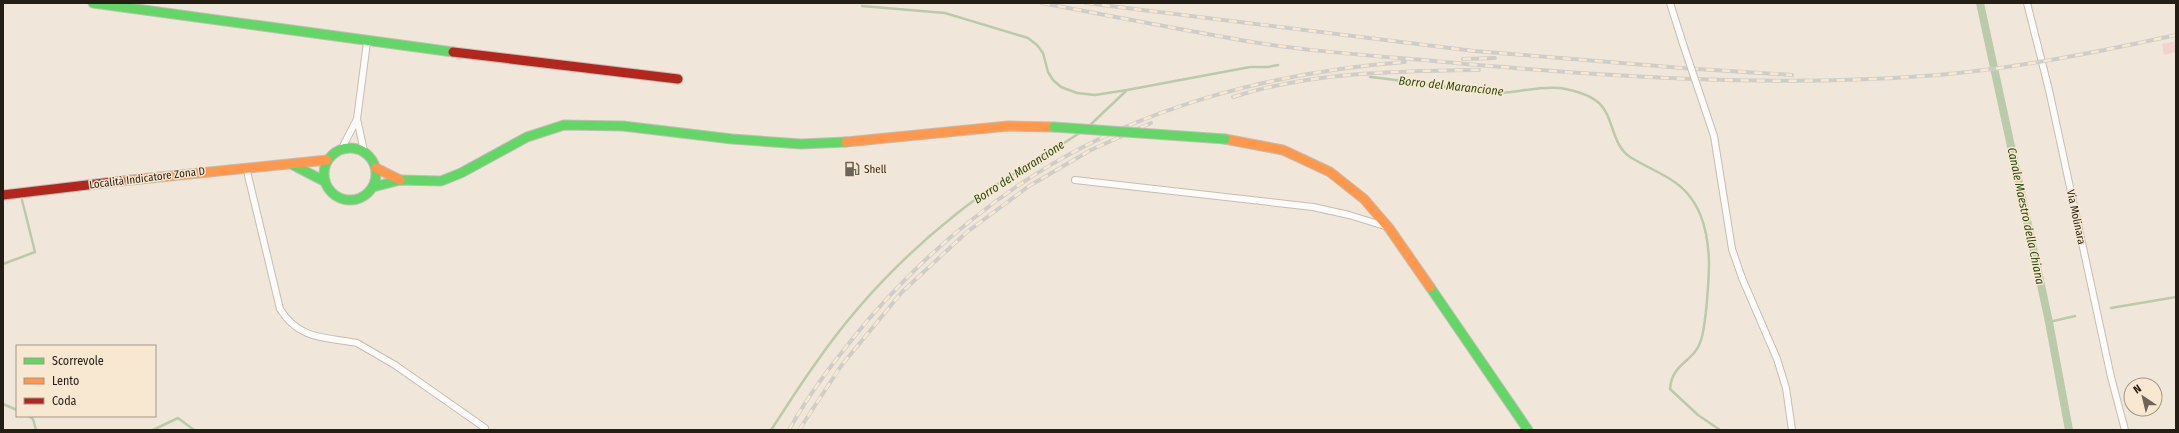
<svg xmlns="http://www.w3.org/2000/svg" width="2179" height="433" viewBox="0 0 2179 433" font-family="'Fira Sans Condensed',sans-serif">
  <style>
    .green { fill: #f1d2cc }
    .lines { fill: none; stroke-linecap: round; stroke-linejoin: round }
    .stream { stroke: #bacaaa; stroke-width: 2.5 }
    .canal { stroke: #bacaaa; stroke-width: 8 }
    .street-casing { stroke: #c4bdb3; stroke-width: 8 }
    .fast-casing { stroke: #c4bdb3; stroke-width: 11 }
    .slow-casing { stroke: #c4bdb3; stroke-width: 11 }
    .jam-casing { stroke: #c4bdb3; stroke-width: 11 }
    .street { stroke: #fdfbf9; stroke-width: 6 }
    .fast { stroke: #63d668; stroke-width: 9 }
    .slow { stroke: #ff974d; stroke-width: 9 }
    .jam { stroke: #b3261e; stroke-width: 9 }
    .rail-casing { stroke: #d0cdc9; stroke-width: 4 }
    .rail { stroke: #f9e8d1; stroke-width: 2.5; stroke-dasharray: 8; stroke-linecap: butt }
    .street-bridge-casing { stroke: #c4bdb3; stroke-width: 8; stroke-linecap: butt }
    .fast-bridge-casing { stroke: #c4bdb3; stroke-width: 11; stroke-linecap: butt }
    .street-bridge { stroke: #fdfbf9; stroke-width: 6 }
    .fast-bridge { stroke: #63d668; stroke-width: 9 }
    .labels { text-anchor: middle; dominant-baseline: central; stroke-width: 3; stroke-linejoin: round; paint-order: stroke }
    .poi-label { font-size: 11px; fill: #241e15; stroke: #f9e8d1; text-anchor: start }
    .street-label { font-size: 11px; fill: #241e15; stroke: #f9e8d1 }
    .water-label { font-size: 12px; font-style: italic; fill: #2a4b12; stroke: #f9e8d1 }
  </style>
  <rect width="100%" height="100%" fill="#f0e7da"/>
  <path class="green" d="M2176,41V52L2164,55L2162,44Z"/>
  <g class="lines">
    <path class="stream" d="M862,6L945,13L1028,38L1037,45L1043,53L1048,72L1053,80L1061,87L1077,93L1095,95L1127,90L1250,67H1268L1278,65
      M1370,77C1398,80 1426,84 1454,88C1469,89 1485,93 1499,93C1519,92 1540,86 1560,88C1572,90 1589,94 1599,103C1614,117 1611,144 1630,157C1643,165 1657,171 1670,179C1700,197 1708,229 1709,262C1709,279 1706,325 1701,340C1695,362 1672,362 1670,389L1698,415L1720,430
      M1088,127L1127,90
      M3,264L35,252L22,200
      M2111,308L2176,297
      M2049,322L2075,316
      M3,404L17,410
      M28,416L33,419L36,430
      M153,430L178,418L194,430
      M771,430C785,409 798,388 813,367C852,310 901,258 955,215C994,183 1039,160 1081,132"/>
    <path class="canal" d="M1980,3L2049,322L2069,430"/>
    <defs>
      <path id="street" d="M1670,3L1683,44
        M2027,3L2049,90L2111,377L2125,430
        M1714,136L1732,249L1742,278L1777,359L1786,388L1792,430
        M342,148L357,119
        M364,151L357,119L367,42
        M246,167L280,309C299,340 325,337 357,343L395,365L485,428
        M1075,180L1313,207L1349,215L1388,227"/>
      <path id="fast" d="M93,3L453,52
        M324 174a26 26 0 1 1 52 0a26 26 0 1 1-52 0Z
        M293,165L324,181
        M373,187L400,180L441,181L461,173L527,137L564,125L623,126L732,139L801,144L846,142
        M1430,287L1528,430"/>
      <path id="slow" d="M1225,139L1283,150L1330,172L1364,199L1389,228L1430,287
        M846,142L1008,126L1054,127
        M376,168L400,180
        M121,181L327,160"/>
      <path id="jam" d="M453,52L678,79
        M3,195L121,181"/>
    </defs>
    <use href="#street" class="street-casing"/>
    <use href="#fast" class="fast-casing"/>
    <use href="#slow" class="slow-casing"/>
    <use href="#jam" class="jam-casing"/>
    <use href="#street" class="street"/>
    <use href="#fast" class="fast"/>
    <use href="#slow" class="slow"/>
    <use href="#jam" class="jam"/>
    <defs>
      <path id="rail" d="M1042,3C1110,16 1178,29 1246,41C1312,52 1379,56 1445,62C1609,77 1775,88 1938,75C2018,68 2098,52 2176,35
        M1086,3L1474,51L1682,68L1792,75
        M1463,59L1495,58
        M1233,97C1311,72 1397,71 1479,70
        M789,430C811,390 839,355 868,320C928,250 1004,187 1087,145C1183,96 1298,70 1405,62
        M799,430L841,366L902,292L967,232L1029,186L1091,150L1151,123"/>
    </defs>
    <use href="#rail" class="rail-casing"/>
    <use href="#rail" class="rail"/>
    <defs>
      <path id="street-bridge" d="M1683,44L1714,136"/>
      <path id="fast-bridge" d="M1054,127L1225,139"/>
    </defs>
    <use href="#street-bridge" class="street-bridge-casing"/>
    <use href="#fast-bridge" class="fast-bridge-casing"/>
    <use href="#street-bridge" class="street-bridge"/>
    <use href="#fast-bridge" class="fast-bridge"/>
  </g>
  <defs>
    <symbol id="fuel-bare" viewBox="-9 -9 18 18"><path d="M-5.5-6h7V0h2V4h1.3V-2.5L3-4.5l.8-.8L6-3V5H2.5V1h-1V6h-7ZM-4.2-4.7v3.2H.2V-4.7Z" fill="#6b645a" stroke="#f9e8d1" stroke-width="2.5" paint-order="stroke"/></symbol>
  </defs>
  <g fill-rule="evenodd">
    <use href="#fuel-bare" x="841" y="158" width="22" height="22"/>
  </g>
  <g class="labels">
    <g class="poi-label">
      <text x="864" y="169">Shell</text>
    </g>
    <g class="street-label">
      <text transform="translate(147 178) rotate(-7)">Località Indicatore Zona D</text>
      <text transform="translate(2076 217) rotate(78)">Via Molinara</text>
    </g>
    <g class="water-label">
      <text transform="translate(1451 86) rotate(6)">Borro del Marancione</text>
      <text transform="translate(1019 172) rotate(-33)">Borro del Marancione</text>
      <text transform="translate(2026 216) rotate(78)">Canale Maestro della Chiana</text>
    </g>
  </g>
  <rect width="2179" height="433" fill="none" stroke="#241e15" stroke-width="8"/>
  <rect x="16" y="345" width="140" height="72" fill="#f9e8d1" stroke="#a49786"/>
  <rect x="24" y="358" width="20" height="6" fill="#63d668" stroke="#a49786"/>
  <text x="52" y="365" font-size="12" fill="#241e15">Scorrevole</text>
  <rect x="24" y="378" width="20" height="6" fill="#ff974d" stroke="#a49786"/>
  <text x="52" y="385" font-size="12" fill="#241e15">Lento</text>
  <rect x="24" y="398" width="20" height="6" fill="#b3261e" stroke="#a49786"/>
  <text x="52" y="405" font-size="12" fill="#241e15">Coda</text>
  <g transform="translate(2143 397) rotate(325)"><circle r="19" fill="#f9e8d1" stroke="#a49786"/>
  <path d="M0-3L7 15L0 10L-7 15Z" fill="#6b645a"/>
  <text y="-6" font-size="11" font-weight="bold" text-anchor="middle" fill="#241e15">N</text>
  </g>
</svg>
